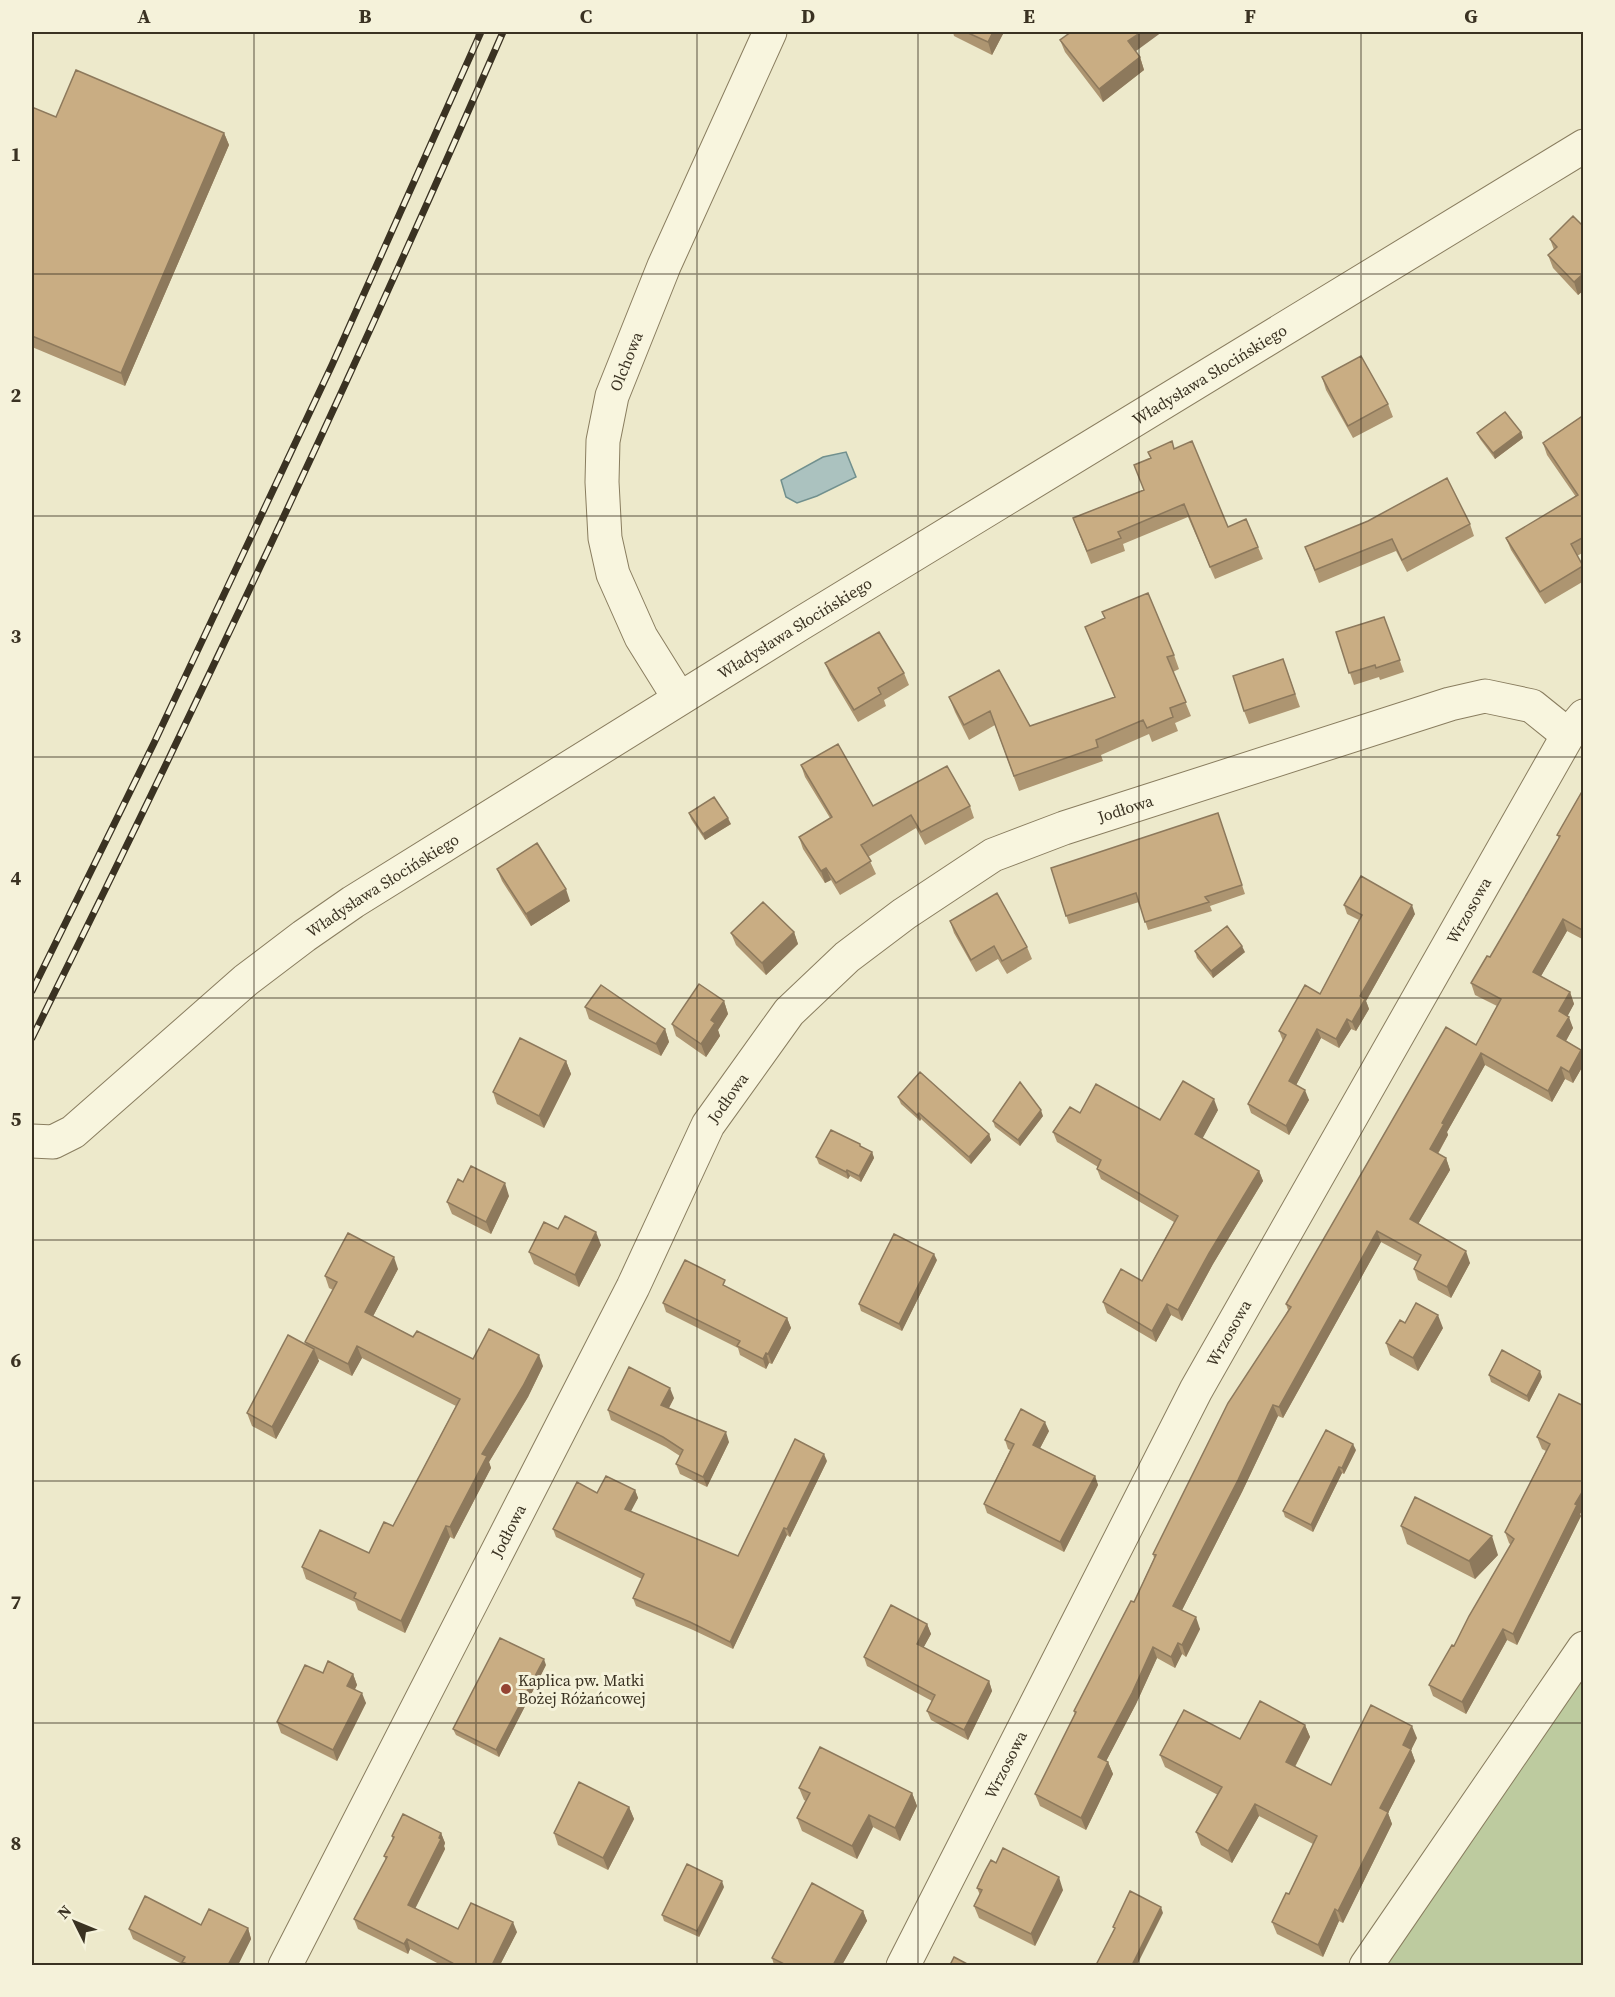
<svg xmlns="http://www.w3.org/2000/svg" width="1615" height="1997" viewBox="0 0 1615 1997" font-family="'Source Serif 4',serif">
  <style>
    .green { fill: #bdcb9f }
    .water { fill: #abc2bf; stroke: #71908e; stroke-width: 1.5 }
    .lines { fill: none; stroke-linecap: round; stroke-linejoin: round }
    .minor-casing { stroke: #897d5f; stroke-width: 35 }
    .minor { stroke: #f8f5de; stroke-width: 33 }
    .rail-casing { stroke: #3a3222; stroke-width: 7 }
    .rail { stroke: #f5f2da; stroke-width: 4.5; stroke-dasharray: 14; stroke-linecap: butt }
    .wall { fill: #ad9571 }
    .shaded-wall { fill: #8d795c }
    .building { fill: #c9ad83; stroke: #8d795c; stroke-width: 1.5 }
    .grid { fill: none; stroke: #3a3222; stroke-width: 1.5; stroke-opacity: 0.55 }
    .poi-dot { fill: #954433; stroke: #f5f2da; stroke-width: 2 }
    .labels { text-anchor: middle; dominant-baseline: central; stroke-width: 6; stroke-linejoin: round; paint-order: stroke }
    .street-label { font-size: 16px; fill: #3a3222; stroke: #f5f2da }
    .poi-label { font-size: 16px; fill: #3a3222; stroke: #f5f2da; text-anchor: start }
    .neatline { fill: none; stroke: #3a3222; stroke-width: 2 }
    .grid-label { font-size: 20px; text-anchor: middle; font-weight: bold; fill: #3a3222 }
  </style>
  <rect width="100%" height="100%" fill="#ede9cb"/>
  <path class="green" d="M1583,1642V1965H1358Z"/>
  <path class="water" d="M846,452L856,477L817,496L797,503L786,497L781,480L823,457Z"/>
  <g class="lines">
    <defs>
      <g id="minor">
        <path id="s1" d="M679,698L641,637L613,574L605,538L602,482L603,441L612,396L664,266L770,32"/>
        <path id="s2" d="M32,1141L53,1142L73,1132L246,980L304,936L353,902L800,624L1584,146"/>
        <path id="s3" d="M285,1966L633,1287L708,1125L789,1012L847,957L904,914L993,855L1064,828L1450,704L1485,696L1532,706L1568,735"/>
        <path id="s4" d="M903,1966L1196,1390L1568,735L1584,716"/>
        <path d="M1366,1966L1584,1648"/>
      </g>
    </defs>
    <use href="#minor" class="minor-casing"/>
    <use href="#minor" class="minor"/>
    <defs>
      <path id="rail" d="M32,991L154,743L332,365L481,32
        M32,1038C197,706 355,371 503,32"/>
    </defs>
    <use href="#rail" class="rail-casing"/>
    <use href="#rail" class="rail"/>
  </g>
  <path class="wall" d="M953,32H1004L992,55L954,36Z
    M1060,40L1135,51L1140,57L1144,70L1103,102L1065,52Z
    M32,107L56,117L224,133L229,145L125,386L32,347Z
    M1584,227V290L1578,295L1553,268L1548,255L1554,250L1550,239Z
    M1322,377L1388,404L1393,417L1353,438L1326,390Z
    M1584,415V552L1577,556L1584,567V581L1545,604L1511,550L1506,538L1576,497L1547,455L1543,443Z
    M1521,432L1523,438L1495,459L1480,439L1477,433Z
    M1174,449L1228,527L1258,547L1263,559L1215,579L1188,517L1123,544L1125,551L1091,564L1073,518L1143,490Z
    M1470,524L1474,536L1407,572L1396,551L1319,583L1305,547Z
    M1384,617L1404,672L1380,680L1379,677L1354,685L1336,632Z
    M1085,627L1174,655L1179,669L1173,672L1191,716L1175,723L1178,731L1152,742L1149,734L1101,755L1103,761L1019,791L995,725L969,740L955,712L949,697L999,670L1030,726L1115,697Z
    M1283,659L1300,707L1249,724L1244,711Z
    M825,663L904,673L909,685L884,700L886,706L858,722L830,675Z
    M801,765L873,806H970L974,818L925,845L916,828L868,857L876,874L840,895L831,880L825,883L803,849L799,837L830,818L805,777Z
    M1584,788V940L1567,931L1541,976L1570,992L1574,1004L1567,1016L1573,1028L1566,1041L1581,1050L1584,1057V1064L1573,1083L1565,1079L1552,1102L1485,1065L1447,1132L1448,1135L1438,1154L1446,1158L1450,1170L1418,1224L1470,1263L1451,1298L1418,1280L1414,1269L1418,1262L1381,1242L1283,1418L1278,1416L1242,1492L1182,1610L1200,1629L1186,1657L1182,1654L1175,1668L1157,1658L1136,1704L1106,1761L1108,1762L1113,1774L1086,1830L1040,1806L1035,1794L1075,1715L1074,1711L1134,1602L1154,1558L1153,1554L1288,1310L1286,1304L1476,1045L1497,1006L1475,995L1471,983L1490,957L1528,892L1559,838L1557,835Z
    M689,813L731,824L705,840L691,819Z
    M1218,813L1245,894L1210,906L1212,911L1148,930L1139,902L1069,924L1051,868Z
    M497,869L570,901L531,926L502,881Z
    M1344,905L1415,914L1366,1001L1369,1009L1356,1031L1351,1029L1339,1048L1321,1038L1296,1085L1309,1100L1289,1135L1251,1113L1248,1104L1283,1041L1279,1031L1320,994L1359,920L1347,914Z
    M950,921L1027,947L1032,959L1007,974L998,959L976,972L954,933Z
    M794,932L798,944L766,975L736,945L731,933Z
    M1195,951L1245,952L1213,978L1197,958Z
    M724,1001L728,1014L718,1030L720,1036L706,1057L676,1036L672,1024Z
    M585,1007L665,1029L669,1042L661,1056L589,1019Z
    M566,1061L571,1074L544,1128L497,1104L493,1092Z
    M898,1097L989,1134L991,1140L971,1164L921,1119L920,1121L901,1104Z
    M1218,1110L1202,1138L1259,1171L1263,1181L1213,1264L1182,1321L1171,1315L1156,1342L1107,1313L1103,1302L1142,1281L1174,1222L1101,1179L1097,1169L1098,1167L1057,1142L1053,1132L1080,1113L1160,1120Z
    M1043,1116L1020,1146L995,1127L993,1121Z
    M861,1147L872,1152L874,1158L861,1182L850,1176L848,1179L819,1164L816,1157Z
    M463,1182L509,1196L491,1234L452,1214L447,1202Z
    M558,1229L601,1245L579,1287L534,1264L529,1252Z
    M937,1260L902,1331L861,1311L859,1304Z
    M398,1269L373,1316L413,1337L473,1359L543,1366L528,1397L489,1462L491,1468L454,1539L450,1537L405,1633L358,1610L355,1602L306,1579L302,1567L369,1553L393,1526L456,1406L362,1358L352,1376L317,1358L319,1361L276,1439L252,1426L247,1413L306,1345L305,1342L333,1290L329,1288L325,1276Z
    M728,1288L787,1318L791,1328L772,1364L769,1363L766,1369L740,1355L738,1348L666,1312L663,1303Z
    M1405,1323L1443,1328L1418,1371L1390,1355L1386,1343Z
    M1489,1375L1542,1377L1529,1402L1491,1382Z
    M674,1398L669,1408L729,1442L707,1487L680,1474L676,1464L680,1456L666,1447L611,1420L608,1410Z
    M1584,1406V1508L1580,1514L1581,1516L1517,1645L1507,1640L1466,1714L1433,1696L1429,1685L1454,1646L1511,1545L1509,1543L1505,1532L1546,1451L1542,1449L1537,1437Z
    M1049,1431L1040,1448L1095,1476L1098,1485L1064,1552L987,1513L984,1504L1010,1450L1008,1449L1005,1440Z
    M1356,1450L1344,1474L1342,1473L1313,1532L1285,1517L1283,1511Z
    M827,1461L790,1537L787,1535L733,1649L693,1630L636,1606L633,1598L642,1579L556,1537L553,1529L597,1493L635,1490L638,1498L630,1511L738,1556Z
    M1401,1526L1498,1555L1475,1579L1407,1544Z
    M927,1624L931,1634L923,1648L989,1681L992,1691L968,1740L931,1720L927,1711L932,1701L867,1666L864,1657Z
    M546,1665L499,1757L456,1735L453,1729Z
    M323,1673L353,1674L357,1685L355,1689L366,1703L337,1761L281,1733L277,1722Z
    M1305,1725L1310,1737L1295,1767L1331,1785L1417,1738L1411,1750L1415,1761L1388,1813L1392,1824L1343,1923L1339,1921L1323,1957L1277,1934L1272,1922L1289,1894L1313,1844L1259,1816L1232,1863L1201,1845L1196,1832L1218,1795L1165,1767L1160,1755Z
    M799,1788L912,1793L917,1806L900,1841L873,1827L857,1859L802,1831L797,1818L806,1801L804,1800Z
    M629,1807L634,1819L608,1870L558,1845L554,1833Z
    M441,1833L445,1843L444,1846L445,1849L415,1908L458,1929L517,1932L500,1965H441L410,1949L408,1954L358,1929L354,1919L386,1860L384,1856L393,1840L392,1836Z
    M996,1863L1063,1890L1035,1946L979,1918L974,1906L980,1895L977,1888Z
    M724,1887L699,1937L664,1921L662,1915Z
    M863,1911L867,1921L842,1965H774L772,1958Z
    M201,1925L248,1928L251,1939L238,1965H184L133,1939L129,1929Z"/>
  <path class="shaded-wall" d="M993,32H1004L992,55L988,42Z
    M1141,32H1162L1132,54L1128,41Z
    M1140,57L1144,70L1103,102L1099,89Z
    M224,133L229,145L125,386L121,373Z
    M1584,273V290L1578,295L1574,282Z
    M1521,432L1523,438L1495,459L1493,453Z
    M728,818L731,824L705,840L703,834Z
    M826,868L831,880L825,883L821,871Z
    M566,889L570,901L531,926L526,914Z
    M1412,905L1415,914L1366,1001L1369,1009L1356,1031L1352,1022L1360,996Z
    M1563,919L1567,931L1537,983L1533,972Z
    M794,932L798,944L766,975L762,963Z
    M1242,946L1245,952L1213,978L1211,971Z
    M1570,992L1574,1004L1564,1023L1559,1011Z
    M724,1001L728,1014L718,1030L720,1036L706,1057L701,1044L711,1020Z
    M1569,1017L1573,1028L1562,1048L1557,1036Z
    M1347,1019L1351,1029L1339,1048L1336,1039Z
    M665,1029L669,1042L661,1056L656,1044Z
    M1317,1029L1321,1038L1293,1091L1289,1081Z
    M1581,1050L1584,1057V1064L1573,1083L1569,1072Z
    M1481,1053L1485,1065L1447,1132L1448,1135L1434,1160L1430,1149L1442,1123Z
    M566,1061L571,1074L544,1128L539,1116Z
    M1561,1067L1565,1079L1552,1102L1548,1091Z
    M1305,1090L1309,1100L1289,1135L1286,1126Z
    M1214,1099L1218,1110L1199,1145L1195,1134Z
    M1041,1110L1043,1116L1020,1146L1018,1140Z
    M919,1113L921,1119L920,1121L917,1115Z
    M989,1134L991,1140L971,1164L969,1157Z
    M872,1152L874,1158L861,1182L859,1176Z
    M1446,1158L1450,1170L1414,1231L1410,1219Z
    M847,1170L850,1176L848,1179L846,1172Z
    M1259,1171L1263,1181L1213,1264L1182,1321L1178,1310L1209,1253Z
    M505,1183L509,1196L491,1234L486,1222Z
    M1377,1231L1381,1242L1283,1418L1279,1407Z
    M596,1232L601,1245L579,1287L575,1275Z
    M1466,1251L1470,1263L1451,1298L1447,1287Z
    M934,1254L937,1260L902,1331L899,1324Z
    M394,1257L398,1269L369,1324L365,1312Z
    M1167,1304L1171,1315L1156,1342L1152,1331Z
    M1438,1315L1443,1328L1418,1371L1413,1358Z
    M787,1318L791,1328L772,1364L768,1354Z
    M357,1346L362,1358L352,1376L348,1364Z
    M314,1349L319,1361L276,1439L272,1427Z
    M766,1353L769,1363L766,1369L763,1359Z
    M539,1355L543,1366L528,1397L489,1462L491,1468L454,1539L450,1527L482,1454Z
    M1540,1371L1542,1377L1529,1402L1527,1396Z
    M670,1388L674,1398L665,1415L661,1405Z
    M1273,1405L1278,1416L1242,1492L1178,1618L1173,1606Z
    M1045,1422L1049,1431L1037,1454L1033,1445Z
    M726,1432L729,1442L707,1487L703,1477Z
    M1353,1444L1356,1450L1344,1474L1342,1468Z
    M824,1454L827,1461L790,1537L787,1529Z
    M1339,1467L1342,1473L1313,1532L1311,1525Z
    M1095,1476L1098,1485L1064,1552L1060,1542Z
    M1584,1489V1508L1580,1514L1581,1516L1517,1645L1513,1634L1575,1504Z
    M635,1490L638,1498L628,1517L625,1509Z
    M446,1526L450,1537L405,1633L401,1621Z
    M784,1528L787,1535L733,1649L730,1642Z
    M1492,1536L1498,1555L1475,1579L1469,1561Z
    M1196,1617L1200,1629L1186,1657L1182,1645Z
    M927,1624L931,1634L920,1654L917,1644Z
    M1503,1629L1507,1640L1466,1714L1462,1702Z
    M1178,1643L1182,1654L1175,1668L1171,1657Z
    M1153,1647L1157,1658L1136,1704L1102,1769L1098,1757Z
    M544,1659L546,1665L499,1757L496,1750Z
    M353,1674L357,1685L351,1697L347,1686Z
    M989,1681L992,1691L968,1740L964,1730Z
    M362,1693L366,1703L337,1761L333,1750Z
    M1305,1725L1310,1737L1291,1774L1286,1762Z
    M1412,1726L1417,1738L1411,1750L1415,1761L1388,1813L1392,1824L1343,1923L1338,1911L1380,1808L1403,1745Z
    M1108,1762L1113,1774L1086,1830L1081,1818Z
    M912,1793L917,1806L900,1841L895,1828Z
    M1255,1804L1259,1816L1232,1863L1228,1851Z
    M629,1807L634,1819L608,1870L603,1858Z
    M869,1815L873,1827L857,1859L852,1846Z
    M441,1833L445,1843L444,1846L445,1849L412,1915L408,1905Z
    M1059,1877L1063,1890L1035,1946L1031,1934Z
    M722,1881L724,1887L699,1937L697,1931Z
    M1161,1907L1163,1913L1137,1965H1132Z
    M1335,1909L1339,1921L1323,1957L1318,1945Z
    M863,1911L867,1921L842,1965H833Z
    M513,1922L517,1932L500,1965H492Z
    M248,1928L251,1939L238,1965H228Z
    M407,1939L410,1949L408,1954L404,1944Z"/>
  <path class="building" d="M966,32H993L988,42Z
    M1071,32H1141L1128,41L1140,57L1099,89L1060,40Z
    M76,70L224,133L121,373L32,336V107L56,117Z
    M1573,216L1584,227V273L1574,282L1548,255L1557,247L1550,239Z
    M1361,356L1388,404L1348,426L1322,377Z
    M1505,412L1521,432L1493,453L1477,433Z
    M1584,415V537L1571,544L1583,566L1540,592L1506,538L1578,495L1543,443Z
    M1172,441L1174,449L1192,441L1228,527L1246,519L1258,547L1210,567L1184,504L1118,532L1121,538L1087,551L1073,518L1144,490L1134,465L1151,458L1148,452Z
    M1447,478L1470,524L1402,560L1392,539L1315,570L1305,547L1368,521Z
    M1148,593L1174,655L1167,657L1186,702L1170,708L1173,717L1147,728L1143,720L1096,740L1098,747L1014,776L990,711L964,725L949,697L999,670L1030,726L1115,697L1085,627L1105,618L1102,612Z
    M1384,617L1400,660L1376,668L1375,665L1349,673L1336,632Z
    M879,632L904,673L878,688L881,694L854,710L825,663Z
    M1283,659L1295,694L1244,711L1233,676Z
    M838,744L873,806L947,766L970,806L921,832L911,815L861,845L871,861L836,883L826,868L821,871L799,837L832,817L801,765Z
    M1584,788V931L1563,919L1533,972L1570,992L1559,1011L1569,1017L1557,1036L1581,1050L1569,1072L1561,1067L1548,1091L1481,1053L1442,1123L1444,1124L1430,1149L1446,1158L1410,1219L1466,1251L1447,1287L1414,1269L1421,1255L1377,1231L1279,1407L1273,1405L1238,1480L1173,1606L1196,1617L1182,1645L1178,1643L1171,1657L1153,1647L1132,1693L1098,1757L1108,1762L1081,1818L1035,1794L1076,1712L1074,1711L1131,1601L1134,1602L1156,1555L1153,1554L1228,1403L1291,1307L1286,1304L1446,1027L1476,1045L1501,999L1471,983L1487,956L1490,957L1528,892L1560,836L1557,835Z
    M714,797L728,818L703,834L689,813Z
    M1218,813L1242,885L1205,897L1209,902L1145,922L1136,893L1066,916L1051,868Z
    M537,843L566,889L526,914L497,869Z
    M1361,876L1412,905L1360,996L1365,999L1352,1022L1347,1019L1336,1039L1317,1029L1289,1081L1305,1090L1286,1126L1248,1104L1286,1035L1279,1031L1305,985L1320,994L1362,915L1344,905Z
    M997,893L1027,947L1002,961L994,946L971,960L950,921Z
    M763,902L794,932L762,963L731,933Z
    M1227,926L1242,946L1211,971L1195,951Z
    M699,984L724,1001L711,1020L715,1023L701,1044L672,1024Z
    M601,985L665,1029L656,1044L585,1007Z
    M520,1038L566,1061L539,1116L493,1092Z
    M920,1072L989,1134L969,1157L919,1113L917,1115L898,1097Z
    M1183,1081L1214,1099L1195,1134L1259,1171L1209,1253L1178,1310L1167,1304L1152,1331L1103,1302L1121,1269L1142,1281L1178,1216L1097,1169L1101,1160L1053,1132L1070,1107L1080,1113L1096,1084L1160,1120Z
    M1020,1082L1041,1110L1018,1140L993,1121Z
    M831,1130L860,1144V1146L872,1152L859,1176L847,1170L846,1172L816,1157Z
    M471,1166L505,1183L486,1222L447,1202L458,1179L463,1182Z
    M565,1216L596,1232L575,1275L529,1252L544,1222L558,1229Z
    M348,1233L394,1257L365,1312L413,1337L417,1331L473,1359L489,1329L539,1355L523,1386L482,1454L487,1456L450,1527L446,1526L401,1621L354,1598L356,1593L302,1567L320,1530L369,1553L384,1522L393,1526L460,1399L357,1346L348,1364L305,1342L337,1282L325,1276Z
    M894,1234L934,1254L899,1324L859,1304Z
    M685,1260L725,1280L723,1285L787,1318L768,1354L766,1353L763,1359L737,1346L740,1341L663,1303Z
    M1416,1303L1438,1315L1413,1358L1386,1343L1400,1320L1405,1323Z
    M288,1335L314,1349L272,1427L247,1413Z
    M1502,1350L1540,1371L1527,1396L1489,1375Z
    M629,1367L670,1388L661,1405L726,1432L703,1477L676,1464L683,1450L663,1437L608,1410Z
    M1559,1394L1584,1406V1489L1575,1504L1577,1505L1513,1634L1503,1629L1462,1702L1429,1685L1452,1645L1454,1646L1469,1616L1514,1539L1505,1532L1550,1444L1537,1437Z
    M1021,1409L1045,1422L1033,1445L1095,1476L1060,1542L984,1504L1014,1444L1005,1440Z
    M1326,1430L1353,1444L1342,1468L1339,1467L1311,1525L1283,1511Z
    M795,1439L824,1454L787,1529L784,1528L730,1642L690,1622L633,1598L644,1574L553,1529L577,1482L597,1493L606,1476L635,1490L625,1509L738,1556Z
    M1415,1497L1492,1536L1469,1561L1401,1526Z
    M891,1605L927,1624L917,1644L989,1681L964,1730L927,1711L935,1695L864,1657Z
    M500,1638L544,1659L496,1750L453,1729Z
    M328,1661L353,1674L347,1686L362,1693L333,1750L277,1722L305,1665L323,1673Z
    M1260,1701L1305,1725L1286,1762L1331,1785L1371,1705L1412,1726L1403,1745L1411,1749L1380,1808L1388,1812L1338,1911L1335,1909L1318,1945L1272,1922L1286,1893L1289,1894L1317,1836L1255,1804L1228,1851L1196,1832L1222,1787L1160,1755L1184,1710L1240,1739Z
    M820,1747L912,1793L895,1828L869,1815L852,1846L797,1818L810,1793L799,1788Z
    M579,1782L629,1807L603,1858L554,1833Z
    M403,1814L441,1833L439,1838L441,1839L408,1905L458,1929L471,1903L513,1922L492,1965H456L407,1939L404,1944L354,1919L387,1857L384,1856L394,1837L392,1836Z
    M1003,1848L1059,1877L1031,1934L974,1906L982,1890L977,1888L984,1873L991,1860L996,1863Z
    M687,1864L722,1881L697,1931L662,1915Z
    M812,1883L863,1911L833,1965H786L772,1958Z
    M1130,1891L1161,1907L1132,1965H1096L1115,1928L1113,1927Z
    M145,1896L201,1925L209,1909L248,1928L228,1965H190L182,1962L185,1957L129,1929Z
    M954,1957L969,1965H950Z"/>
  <path class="grid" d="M254,32V1966M476,32V1966M697,32V1966M918,32V1966M1139,32V1966M1361,32V1966M32,274H1584M32,516H1584M32,757H1584M32,998H1584M32,1240H1584M32,1481H1584M32,1723H1584"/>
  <circle class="poi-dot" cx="506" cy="1689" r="6"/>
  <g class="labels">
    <g class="street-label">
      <text stroke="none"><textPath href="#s1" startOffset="358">Olchowa</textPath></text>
      <text stroke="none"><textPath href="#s2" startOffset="1412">Władysława Słocińskiego</textPath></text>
      <text stroke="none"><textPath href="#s2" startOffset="926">Władysława Słocińskiego</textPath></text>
      <text stroke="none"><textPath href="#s3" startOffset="1479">Jodłowa</textPath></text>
      <text stroke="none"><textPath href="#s2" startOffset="440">Władysława Słocińskiego</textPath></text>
      <text stroke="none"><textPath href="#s4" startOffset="1198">Wrzosowa</textPath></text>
      <text stroke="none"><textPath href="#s3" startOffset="975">Jodłowa</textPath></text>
      <text stroke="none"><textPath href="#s4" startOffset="712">Wrzosowa</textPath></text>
      <text stroke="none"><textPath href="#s3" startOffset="489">Jodłowa</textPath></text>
      <text stroke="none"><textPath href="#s4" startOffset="226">Wrzosowa</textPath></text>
    </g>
    <g class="poi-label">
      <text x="518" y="1680">Kaplica pw. Matki<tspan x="518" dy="18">Bożej Różańcowej</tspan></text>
    </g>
  </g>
  <rect width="1615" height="1997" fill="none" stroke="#f5f2da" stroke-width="66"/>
  <g transform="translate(75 1922) rotate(313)" stroke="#f5f2da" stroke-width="4.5" paint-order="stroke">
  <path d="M0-4.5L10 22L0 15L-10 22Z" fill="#3a3222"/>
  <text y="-9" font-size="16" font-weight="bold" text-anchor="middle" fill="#3a3222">N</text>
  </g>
  <rect x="33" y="33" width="1549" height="1931" class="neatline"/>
  <g class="grid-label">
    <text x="144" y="23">A</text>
    <text x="365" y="23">B</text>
    <text x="586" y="23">C</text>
    <text x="808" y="23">D</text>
    <text x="1029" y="23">E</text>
    <text x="1250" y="23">F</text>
    <text x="1471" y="23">G</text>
    <text x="16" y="161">1</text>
    <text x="16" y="402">2</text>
    <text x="16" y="643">3</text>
    <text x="16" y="885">4</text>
    <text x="16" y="1126">5</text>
    <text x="16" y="1367">6</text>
    <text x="16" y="1609">7</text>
    <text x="16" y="1850">8</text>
  </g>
</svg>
